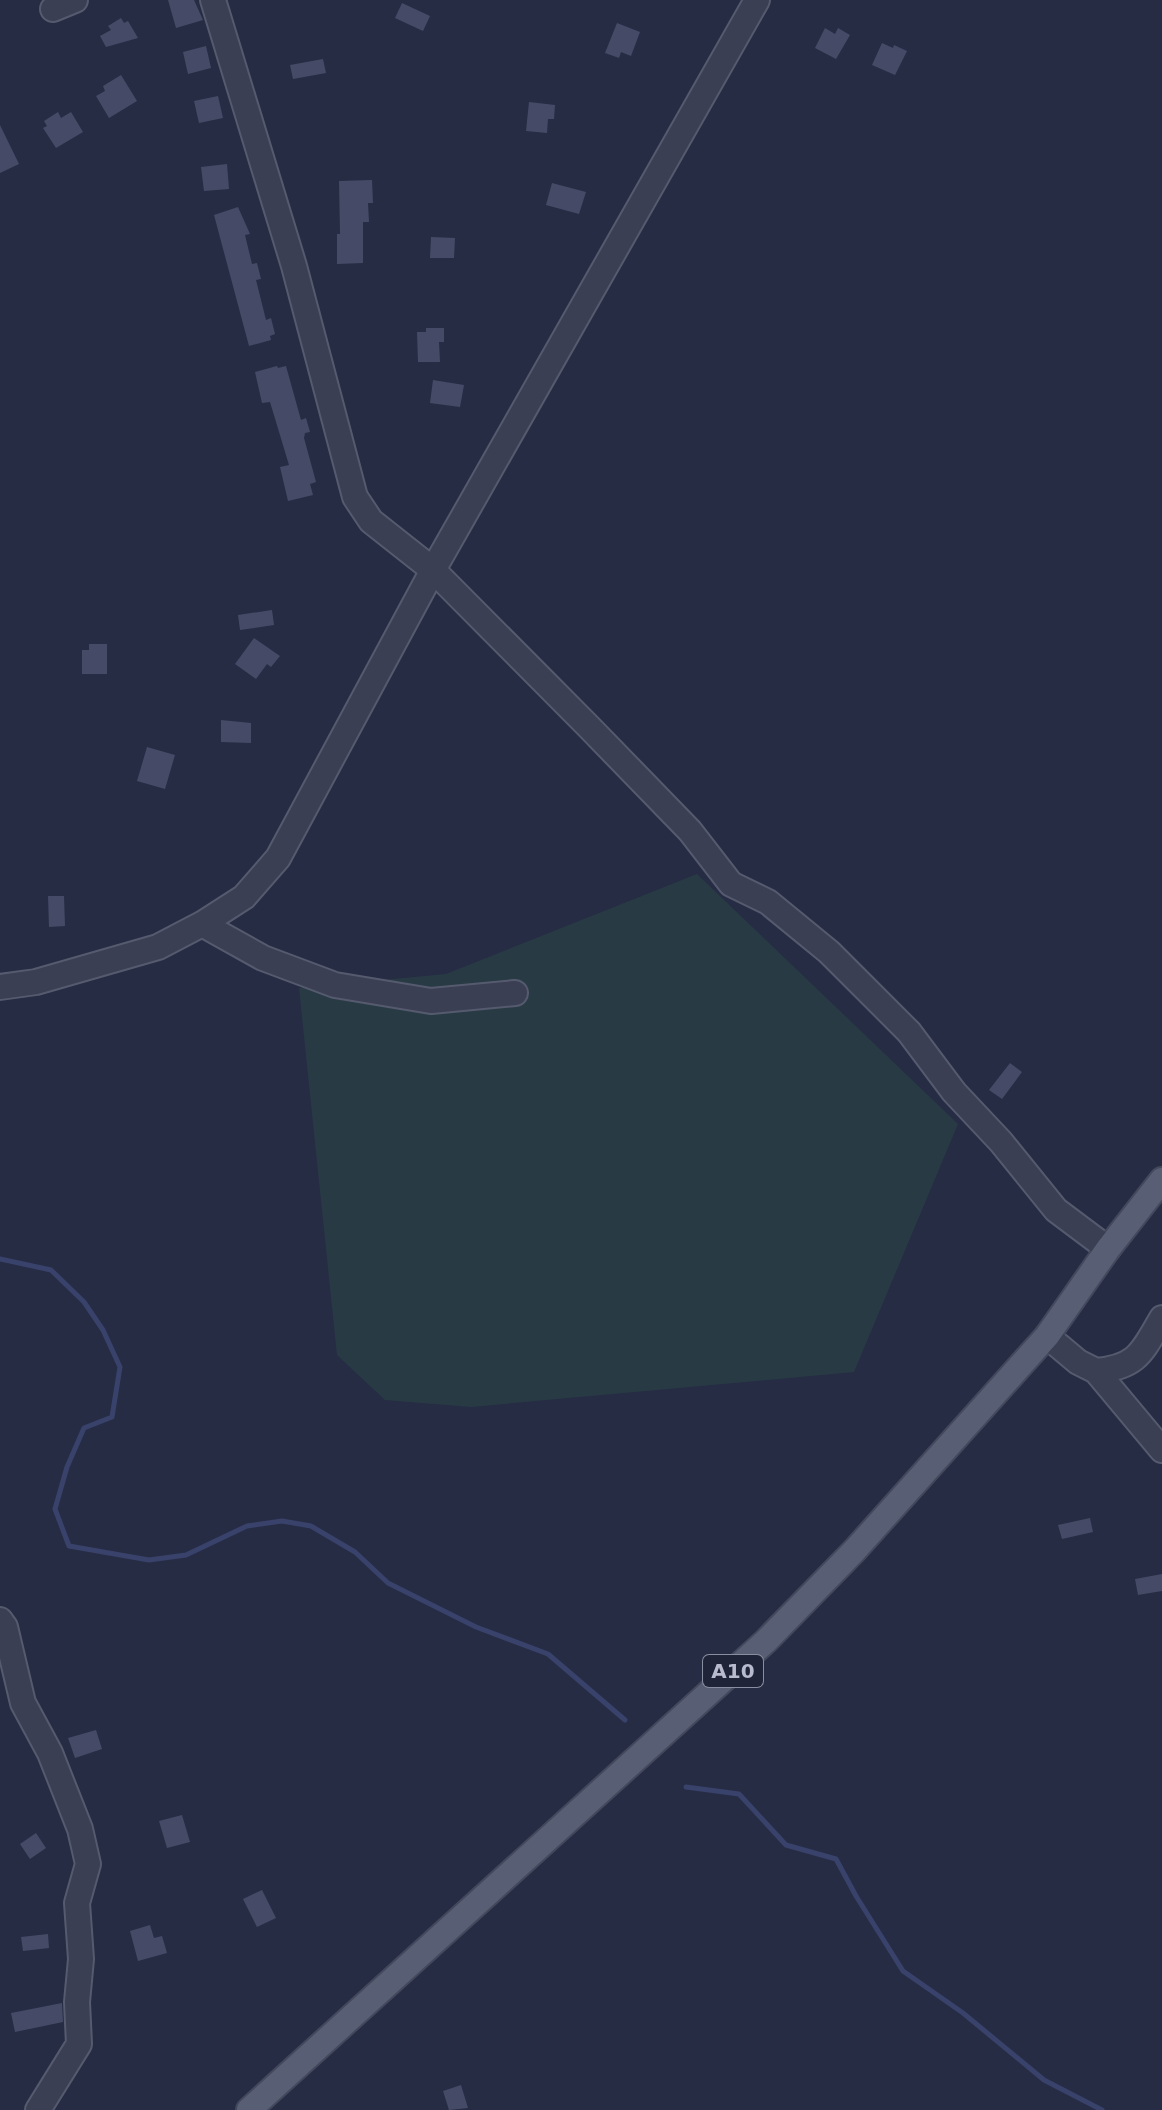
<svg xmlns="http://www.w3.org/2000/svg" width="1162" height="2110" viewBox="0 0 1162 2110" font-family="'DejaVu Sans',sans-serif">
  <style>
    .green { fill: #283b45 }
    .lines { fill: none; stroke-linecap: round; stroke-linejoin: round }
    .stream { stroke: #39426b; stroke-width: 5 }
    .building { fill: #454b66 }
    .minor-casing { stroke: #565a6e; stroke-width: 28 }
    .major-casing { stroke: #44485d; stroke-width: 28 }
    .minor { stroke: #3a3f54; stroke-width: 24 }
    .major { stroke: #585e74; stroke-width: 24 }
    .labels { text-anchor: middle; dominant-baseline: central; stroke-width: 7; stroke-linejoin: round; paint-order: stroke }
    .shield { fill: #1f2439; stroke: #8a8ea1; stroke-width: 2 }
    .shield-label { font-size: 20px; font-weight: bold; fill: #b8bbcd }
  </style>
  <rect width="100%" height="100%" fill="#262c44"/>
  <path class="green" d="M697,874L958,1124L854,1372L471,1407L385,1400L337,1355L299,988L446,974Z"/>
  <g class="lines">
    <path class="stream" d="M0,1259L51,1270L84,1302L103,1330L120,1367L112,1417L84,1428L67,1467L55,1509L69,1546L149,1560L186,1555L247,1526L282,1521L311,1526L355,1552L388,1583L476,1627L548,1654L625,1720
      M686,1787L739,1794L786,1845L836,1859L856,1896L903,1971L963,2013L1044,2080L1102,2110"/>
  </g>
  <path class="building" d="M168,0H194L203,20L176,28Z
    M402,3L430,16L423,31L395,18Z
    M121,18L124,23L128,21L138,38L106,47L100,36L111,30L108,26Z
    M617,23L640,32L631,56L621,52L619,58L605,53Z
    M825,28L835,34L838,28L850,35L836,59L815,48Z
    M882,43L893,48L894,45L907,51L895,75L872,65Z
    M206,46L211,68L188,74L183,52Z
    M323,59L326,73L293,79L290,65Z
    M121,75L137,101L109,118L96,96L105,91L103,86Z
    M218,96L223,118L199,123L194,101Z
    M529,102L555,105L554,119H548L547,133L526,131Z
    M58,112L61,118L71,112L83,132L56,148L43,128L47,126L44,121Z
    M0,125L19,164L0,173Z
    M227,164L229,189L204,191L201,167Z
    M372,180L373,203H368L369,222H363V263L337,264V234H340L339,181Z
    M552,183L586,192L579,214L546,205Z
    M238,207L250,234L245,235L252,264L257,263L261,279L256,280L266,320L271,318L275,334L270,336L271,340L249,346L214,215Z
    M431,237L455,238L454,258H430Z
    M426,328H444V342H439L440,362H418L417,332H426Z
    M277,366L278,368L286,366L301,420L306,418L310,432L305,433L304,438L316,482L310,484L313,495L288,501L280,467L289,465L270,402L262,403L255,372Z
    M433,380L464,385L460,407L430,403Z
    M272,610L274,625L240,630L238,615Z
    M254,638L280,656L271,667L267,664L256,679L235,664Z
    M89,644H107V674H82V650H89Z
    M221,720L251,723V743L221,742Z
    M147,747L175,755L165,789L137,781Z
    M48,896H64L65,926L49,927Z
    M1010,1063L1022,1072L1002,1099L989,1090Z
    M1090,1518L1093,1532L1062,1539L1058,1525Z
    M1162,1574V1591L1138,1595L1135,1579Z
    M96,1730L102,1749L75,1758L68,1738Z
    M182,1815L190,1842L167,1848L159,1821Z
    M36,1833L46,1848L30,1859L20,1844Z
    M262,1890L276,1918L257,1927L243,1899Z
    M150,1925L154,1938L162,1936L167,1953L138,1961L130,1931Z
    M48,1934L49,1948L23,1951L21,1937Z
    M62,2003L63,2022L15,2032L11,2013Z
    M461,2085L468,2108L449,2110L443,2091Z"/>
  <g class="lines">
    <defs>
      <path id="minor" d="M213,0L294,266L355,497L371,521L433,570L590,728L690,831L731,884L768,902L829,952L909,1032L954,1092L1001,1142L1056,1210L1108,1249
        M53,9L75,0
        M202,924L263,958L335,985L431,1001L515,993
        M0,987L36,982L158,947L202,924L244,897L278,858L433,570L757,0
        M1047,1336L1078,1362L1096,1371L1162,1450
        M1096,1371C1138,1367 1142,1352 1162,1318
        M0,1620L5,1627L23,1703L50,1753L80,1829L88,1864L77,1903L81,1959L77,2002L79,2044L38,2110"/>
      <path id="major" d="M249,2110L766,1641L855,1550L1047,1336L1108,1249L1162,1180"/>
    </defs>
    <use href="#minor" class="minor-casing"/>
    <use href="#major" class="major-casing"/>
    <use href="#minor" class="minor"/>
    <use href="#major" class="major"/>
  </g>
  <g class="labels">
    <rect class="shield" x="703" y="1655" width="60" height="32" rx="6"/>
    <g class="shield-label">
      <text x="733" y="1671">A10</text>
    </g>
  </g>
</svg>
